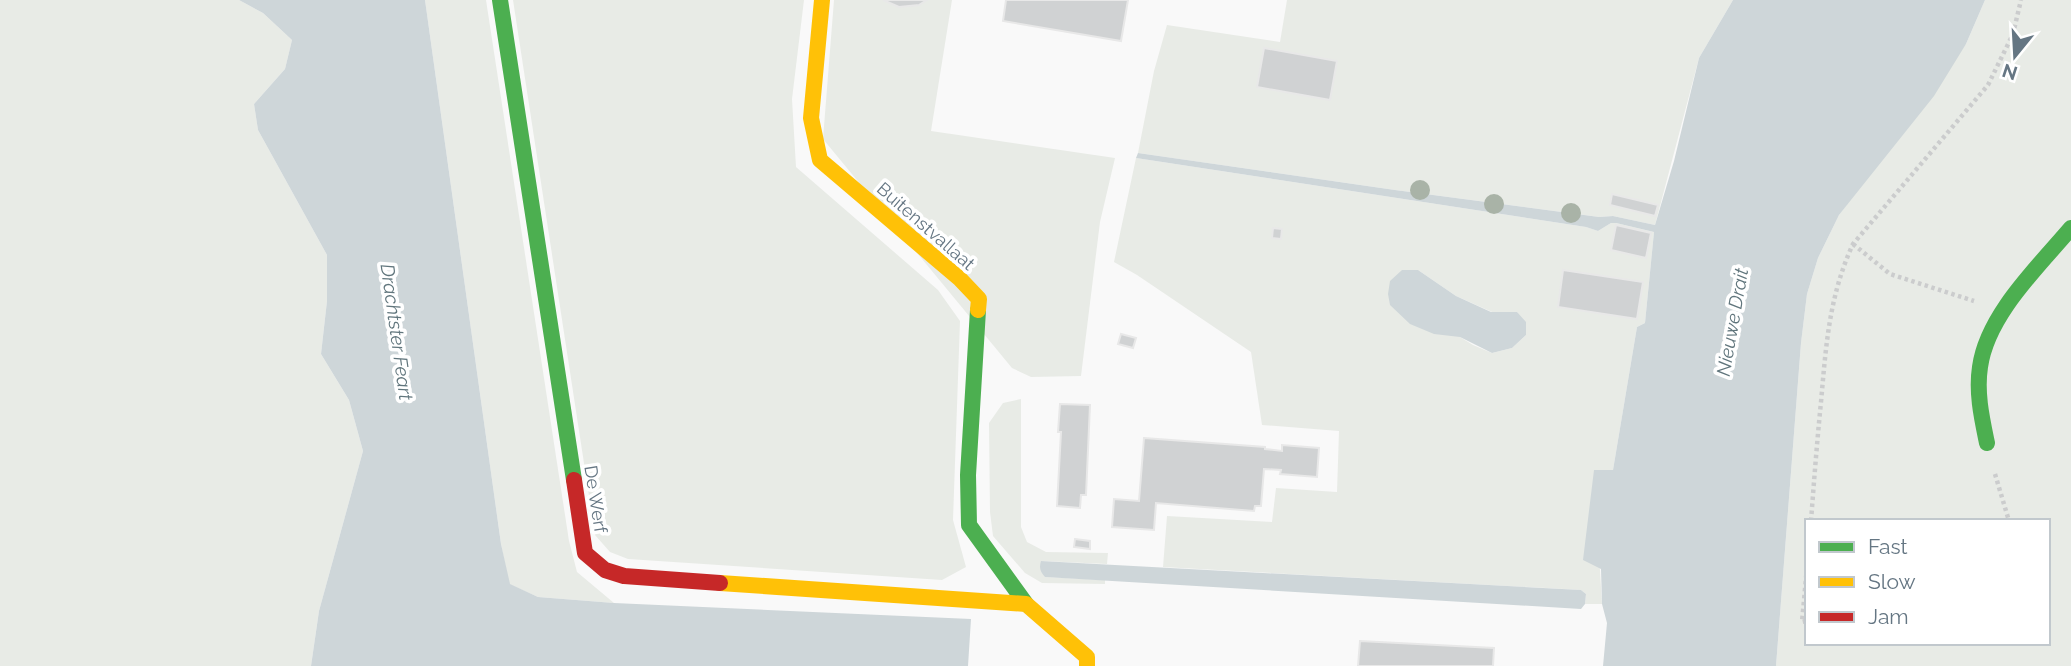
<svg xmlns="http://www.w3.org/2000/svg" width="2071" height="666" viewBox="0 0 2071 666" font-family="Raleway,sans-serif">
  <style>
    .green { fill: #e8ebe6; fill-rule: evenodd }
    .water { fill: #ced6d9 }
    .building { fill: #d0d2d3; stroke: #e8e8e8; stroke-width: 2 }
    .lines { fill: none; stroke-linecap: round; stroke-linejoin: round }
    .path { stroke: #cbcccd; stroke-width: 4.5; stroke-dasharray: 3.5 3.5; stroke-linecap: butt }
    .fast { stroke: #4caf50; stroke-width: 16 }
    .slow { stroke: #ffc107; stroke-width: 16 }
    .jam { stroke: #c62828; stroke-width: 16 }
    .tree { fill: #a9b3a7 }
    .labels { text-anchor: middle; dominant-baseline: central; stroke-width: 7; stroke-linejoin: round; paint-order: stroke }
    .street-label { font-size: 18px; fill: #657683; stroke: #fff }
    .water-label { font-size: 19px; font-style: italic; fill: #60757c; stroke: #fff }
  </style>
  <rect width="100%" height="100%" fill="#f9f9f9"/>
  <path class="green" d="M0,0H239L263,13L292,40L285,69L254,104L258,130L327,255V301L321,354L349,400L363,451L319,611L311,666H0Z
    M425,0H486L569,541L577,572L614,603L538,597L509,584L501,544Z
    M513,0H804L792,99L796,167L938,290L960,321L953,520L966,567L942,580L628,559L610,552L595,535Z
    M834,0H952L931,131L1115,158L1100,222L1081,376L1031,377L1012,368L823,139Z
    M1287,0H1733L1699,58L1655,225L1613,216L1599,217L1395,190L1138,153L1154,71L1167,25L1280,42Z
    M1985,0H2071V666H1776L1801,343L1807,294L1818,258L1839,215L1966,44ZM1807,521H2048V643H1807Z
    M1136,158L1586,227L1598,231L1611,223H1616L1654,232L1645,323L1637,327L1613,470H1594L1602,604H1585L1586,594L1581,590L1163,567L1167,516L1272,522L1276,488L1337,492L1339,431L1262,425L1251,352L1137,275L1114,262ZM1418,270L1456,296L1492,312H1517L1526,335L1512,348L1492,353L1473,345L1460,337Z
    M1021,399V527L1027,542L1046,552L1108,553L1107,564L1042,561L1045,577L1105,580V584L1042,583L1025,573L993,536L990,512L989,423L1003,403Z"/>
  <path class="water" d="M239,0H425L501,544L510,584L538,597L614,603L971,619L968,666H311L319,611L363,451L349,400L321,354L327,301V255L258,130L254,104L285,69L292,40L263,13Z
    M1733,0H1985L1966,44L1934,96L1839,215L1818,258L1807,294L1801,343L1776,666H1603L1607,623L1602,604L1601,569L1583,560L1594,470H1613L1637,327L1645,323L1654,232L1616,223H1611L1598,231L1586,227L1136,158L1138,153L1395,190L1599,217L1613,216L1655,225L1674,161L1699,58Z
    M1402,270H1418L1456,296L1491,312H1517L1526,322V335L1512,348L1492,353L1460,337L1434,334L1410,324L1390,305L1388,294L1390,281Z
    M1041,561L1581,590L1586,594L1585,604L1581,609L1045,577C1040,571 1039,568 1041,561Z"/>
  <path class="building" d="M883,0H927L919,5L899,7Z
    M1006,0H1128L1121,41L1003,21Z
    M1264,48L1337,61L1330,100L1257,87Z
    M1612,194L1658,205L1655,216L1610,205Z
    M1616,225L1651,233L1646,258L1611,250Z
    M1273,228L1282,229L1281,239L1272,238Z
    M1563,270L1643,282L1637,319L1558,307Z
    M1121,334L1136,338L1133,348L1118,344Z
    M1060,404L1090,405L1086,495H1081L1080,508L1057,506L1061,432H1058Z
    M1144,438L1265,447V449L1282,451V445L1319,448L1317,477L1280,474L1281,470L1264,469L1261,506H1255L1254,511L1156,503L1154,530L1112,527L1114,499L1139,501Z
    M1075,539L1090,541V549L1074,547Z
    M1360,641L1494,648L1493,666H1358Z"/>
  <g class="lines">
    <path class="path" d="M1853,244L1890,274L1974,301
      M1995,474L2009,521
      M1811,521C1814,481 1817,442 1821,402C1826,346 1829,296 1853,244L1988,85L2013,34L2021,0
      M1807,567L1802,622L1807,621"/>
    <path class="fast" d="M500,0L574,480
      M978,310L968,475L969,525L1026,604
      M1987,443C1982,419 1976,393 1980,367C1987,315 2038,267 2071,228"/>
    <path class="slow" d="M822,0L811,118L820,160L960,279L979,299L978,310
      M720,583L1026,604L1087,657V666"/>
    <path class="jam" d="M574,480L585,553L605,570L624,576L720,583"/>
  </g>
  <g class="tree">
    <circle cx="1420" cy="190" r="10"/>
    <circle cx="1494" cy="204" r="10"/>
    <circle cx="1571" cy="213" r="10"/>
  </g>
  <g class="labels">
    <g class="street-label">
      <text transform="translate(926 226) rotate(41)">Buitenstvallaat</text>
      <text transform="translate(596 499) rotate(81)">De Werf</text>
    </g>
    <g class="water-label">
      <text transform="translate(1732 322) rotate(-80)">Nieuwe Drait</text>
      <text transform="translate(397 332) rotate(82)">Drachtster Feart</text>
    </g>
  </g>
  <rect x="1805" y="519" width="245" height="126" fill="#ffffff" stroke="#c1c8cd" stroke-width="2"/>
  <rect x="1819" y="542" width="35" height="10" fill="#4caf50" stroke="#c1c8cd" stroke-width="2"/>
  <text x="1868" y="554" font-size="21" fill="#657683">Fast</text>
  <rect x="1819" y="577" width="35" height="10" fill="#ffc107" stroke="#c1c8cd" stroke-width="2"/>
  <text x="1868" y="589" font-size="21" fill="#657683">Slow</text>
  <rect x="1819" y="612" width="35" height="10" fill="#c62828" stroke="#c1c8cd" stroke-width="2"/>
  <text x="1868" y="624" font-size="21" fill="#657683">Jam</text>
  <g transform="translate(2015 56) rotate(198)" stroke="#ffffff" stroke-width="5" paint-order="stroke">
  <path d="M0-5L12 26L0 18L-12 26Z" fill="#657683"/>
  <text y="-10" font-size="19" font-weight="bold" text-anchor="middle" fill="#657683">N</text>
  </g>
</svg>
